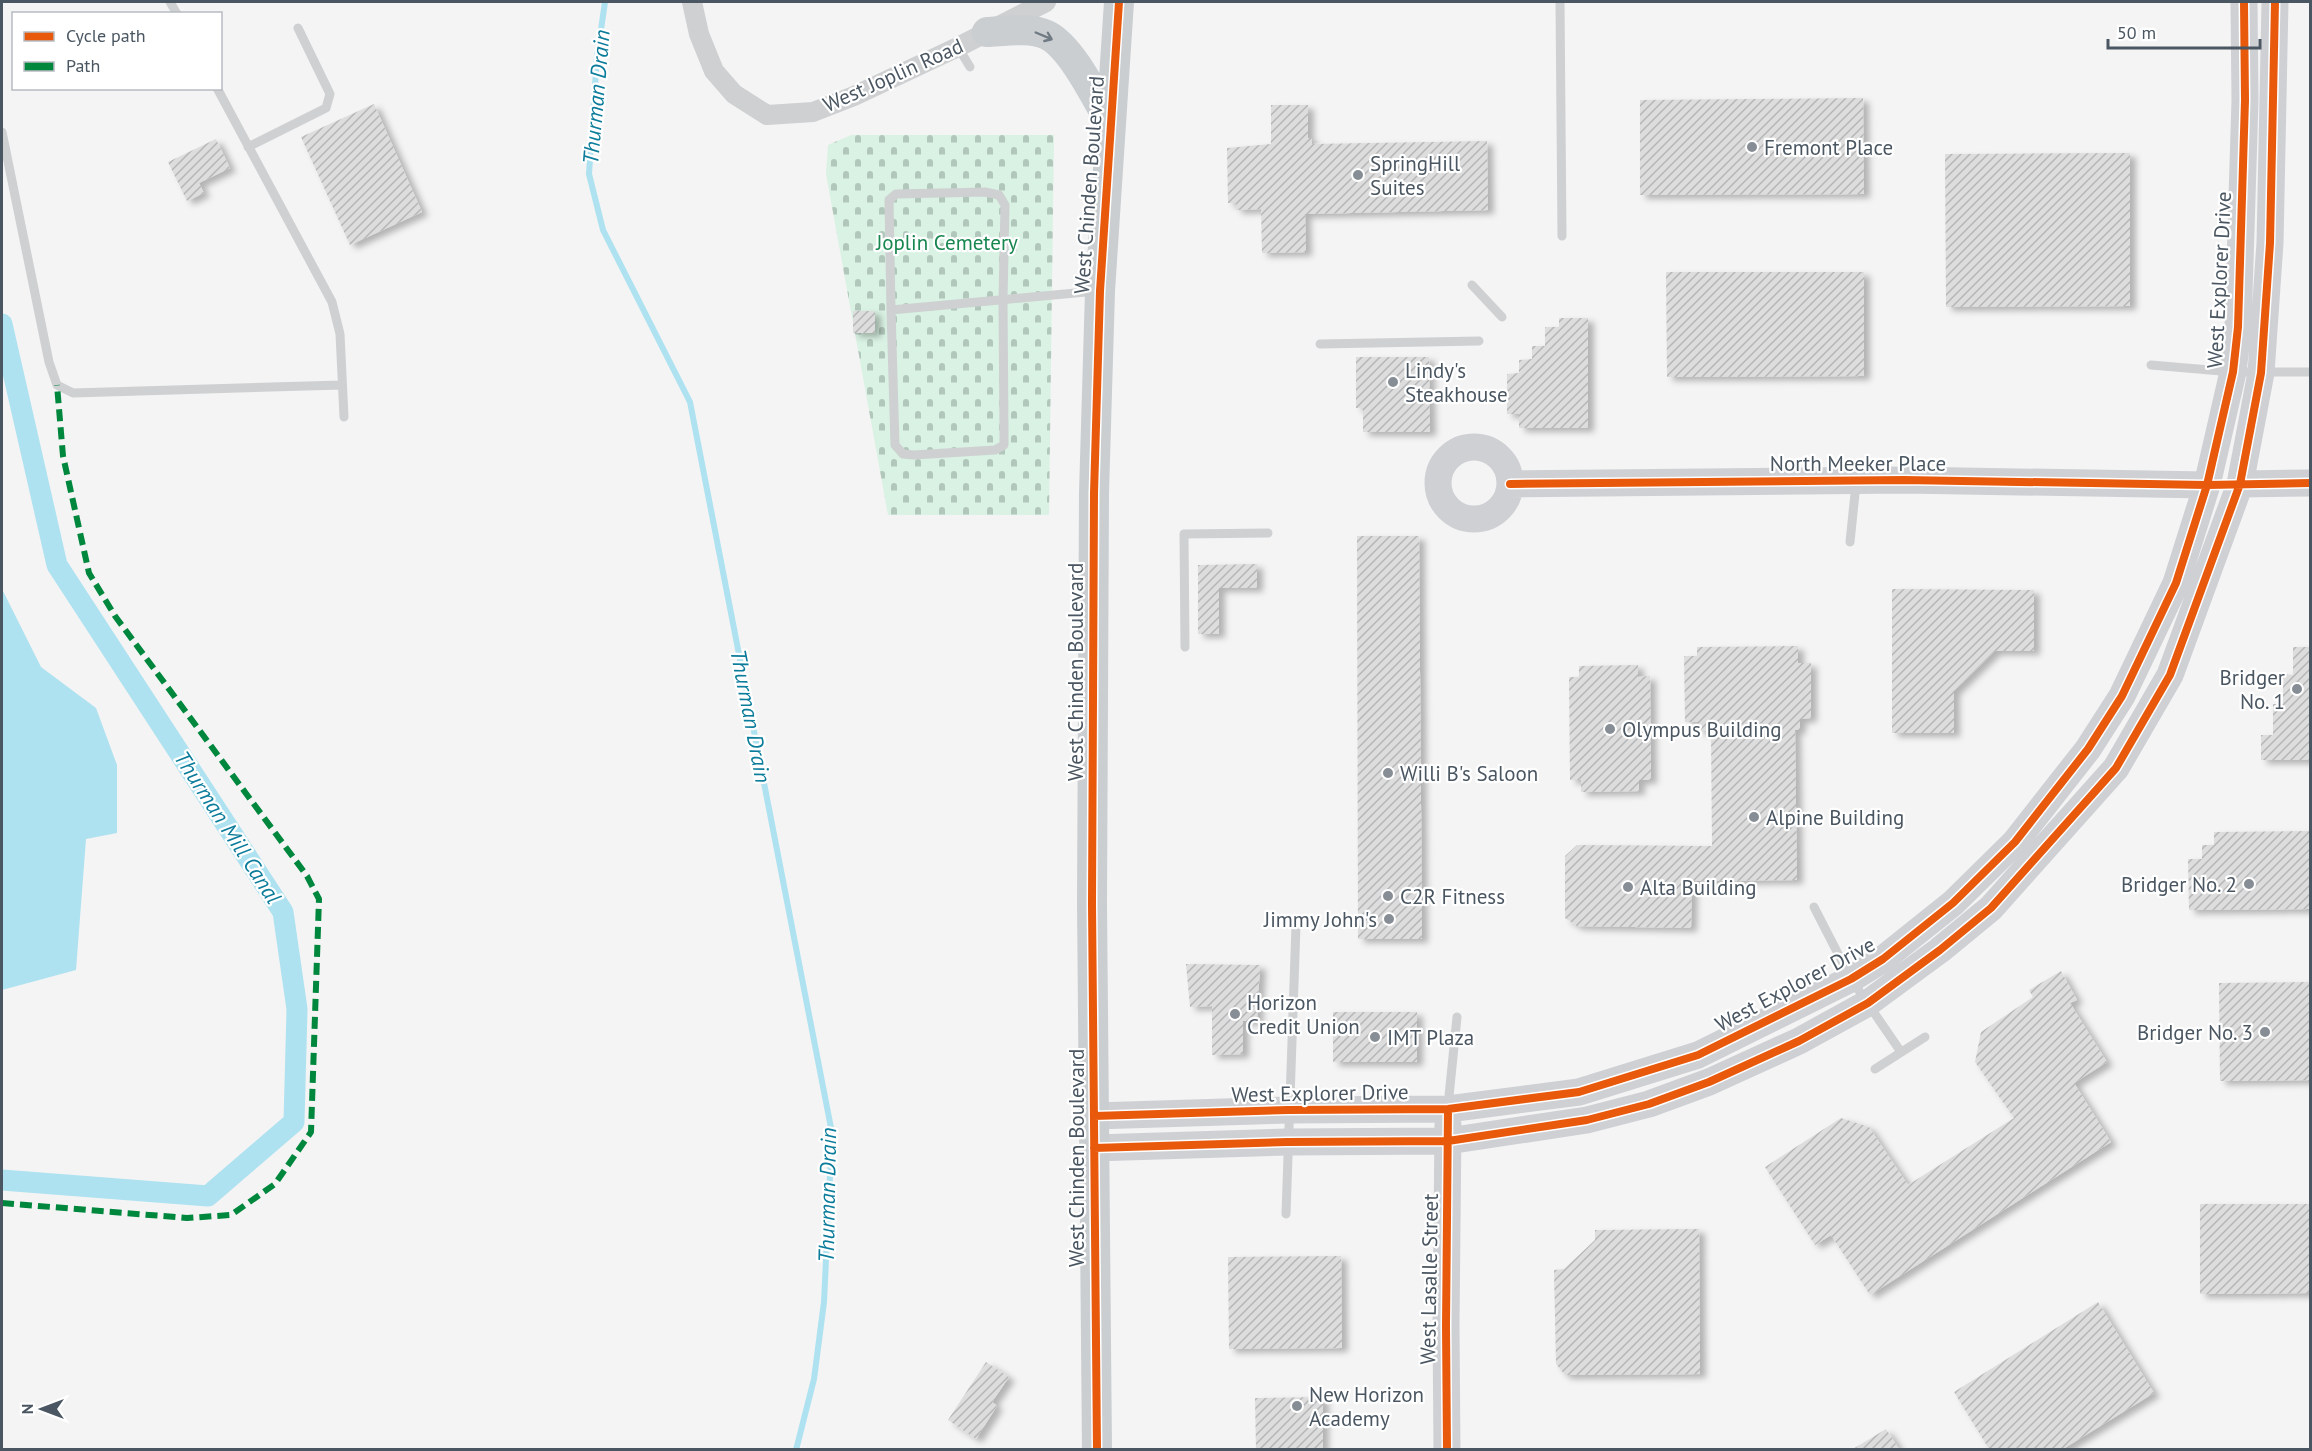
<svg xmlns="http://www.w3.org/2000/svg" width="2312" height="1451" viewBox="0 0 2312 1451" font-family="'PT Sans',sans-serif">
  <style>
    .cemetery { fill: url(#cemetery-stones) }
    .water { fill: #aee2f0 }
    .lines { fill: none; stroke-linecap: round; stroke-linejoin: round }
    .stream { stroke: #aee2f0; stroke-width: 6 }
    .canal { stroke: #aee2f0; stroke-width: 21 }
    .building { fill: url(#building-hatch); filter: url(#shadow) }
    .lane { stroke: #ced0d2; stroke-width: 9 }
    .street { stroke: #ced0d2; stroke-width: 20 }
    .secondary { stroke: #ced0d4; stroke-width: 27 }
    .primary { stroke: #caced1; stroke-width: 30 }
    .quiet { stroke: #00873e; stroke-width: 6; stroke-dasharray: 12 6; stroke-linecap: butt }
    .cycleway-casing { stroke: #fff; stroke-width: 11 }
    .cycleway { stroke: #e8590c; stroke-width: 8 }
    .oneway { stroke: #707a83 }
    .poi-dot { fill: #868d94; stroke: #fff; stroke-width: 2 }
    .labels { text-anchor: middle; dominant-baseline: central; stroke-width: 4.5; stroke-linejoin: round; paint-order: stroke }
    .street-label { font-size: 21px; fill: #4a5661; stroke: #fff }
    .poi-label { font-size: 21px; fill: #4a5661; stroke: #fff; text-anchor: start }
    .park-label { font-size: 21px; fill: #17864f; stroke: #fff }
    .water-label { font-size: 22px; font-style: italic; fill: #0c7c9b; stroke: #fff }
  </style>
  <defs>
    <pattern id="cemetery-stones" width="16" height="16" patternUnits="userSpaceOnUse" patternTransform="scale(1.5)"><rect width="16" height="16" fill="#d9f2e3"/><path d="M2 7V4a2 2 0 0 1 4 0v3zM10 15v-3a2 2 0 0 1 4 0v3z" fill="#b2c7bb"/></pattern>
    <pattern id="building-hatch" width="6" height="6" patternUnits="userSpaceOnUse" patternTransform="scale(1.5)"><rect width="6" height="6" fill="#ddddde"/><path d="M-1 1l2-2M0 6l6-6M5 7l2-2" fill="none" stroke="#b5b6b7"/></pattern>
    <filter id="shadow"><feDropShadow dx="6" dy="4" stdDeviation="3" flood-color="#0004"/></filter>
  </defs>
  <rect width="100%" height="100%" fill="#f4f4f4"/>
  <path class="cemetery" d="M851,135H1054L1049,515H888L826,174L828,145Z"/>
  <path class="water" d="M2,589L41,667L96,708L117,765V833L86,839L76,970L2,990Z"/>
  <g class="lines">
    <path class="stream" d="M605,2L597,57L589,174L603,230L690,402L832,1133L824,1302L814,1379L796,1450"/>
    <path class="canal" d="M2,324L57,565L283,912L297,1009L294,1122L208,1196L2,1180"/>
  </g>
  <path class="building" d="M1863,98L1864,194L1640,195V100Z
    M374,104L422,212L350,245L301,137Z
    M1271,105H1308V138H1312V144L1487,141L1488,210L1305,214L1306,252L1262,253L1261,209L1236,210V203H1228L1227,148L1271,144Z
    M216,139L230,168L199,183L204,193L187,201L168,162Z
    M2130,153V306L1946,307L1945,154Z
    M1666,272H1864V376L1667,377Z
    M853,311H875V333H853Z
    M1559,318H1588V428H1519V414H1507V374L1519,373V360L1532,359V346H1545V327H1559Z
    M1356,357H1429L1430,432H1363V408H1356Z
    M1357,536H1419L1422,939H1358Z
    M1257,564V588H1219V634H1198V565Z
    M1892,589L2034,590V651H1995L1954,691V733H1892Z
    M1798,646V663H1811V718L1800,719V730H1795L1797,880L1692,881L1691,928L1577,926L1565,918V856L1577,845L1712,846L1711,731H1698V722H1685L1684,656H1697V647Z
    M2293,647H2310V760H2261V735H2273V704H2283V674L2293,675Z
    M1638,665V677L1650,676L1651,780H1639V791L1581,792V780H1570L1569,677H1579V666Z
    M2310,831V909L2189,910L2188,859H2202V845H2214V832Z
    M1186,964L1260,965L1257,1021H1243V1054L1212,1055V1006L1190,1007Z
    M2061,971L2077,1000L2070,1003L2107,1062L2074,1083L2111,1142L1870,1295L1831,1235L1815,1245L1765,1167L1841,1118L1869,1127L1908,1185L2014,1118L1975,1062L1981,1032L2033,997L2029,990Z
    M2310,982V1080L2220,1081L2219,983Z
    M1333,1012H1417V1062H1333Z
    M2200,1204H2310V1293L2200,1294Z
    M1699,1229L1700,1374L1565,1375L1556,1364L1554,1270L1564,1269L1595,1240V1230Z
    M1341,1256L1342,1348L1229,1349L1228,1257Z
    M2098,1302L2154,1393L2063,1449H1989L1954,1392Z
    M986,1362L1009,1377L992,1402L997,1406L976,1439L948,1420Z
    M1323,1397V1449H1256L1255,1398Z
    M1886,1429L1899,1449H1853Z"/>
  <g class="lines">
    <path class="lane" d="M170,2L177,14
      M1560,2L1562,236
      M958,47L970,67
      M217,88L332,302L340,334L344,417
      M2,132L49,362L57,385L73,393L342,385
      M248,147L326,108L330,94L298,28
      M1472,285L1502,317
      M891,310L889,200L896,194L985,192L999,195L1005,205L1003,300L1004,433V445L995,450L914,455L903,454L895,445L891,310C960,304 1028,297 1097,291
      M1320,344L1479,341
      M2151,365L2233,372H2310
      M1850,542L1856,484
      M1185,647L1184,534L1268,533
      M1814,907L1851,979L1901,1052
      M1875,1069L1925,1037
      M1448,1106L1457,1017
      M1286,1214L1296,926"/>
    <path class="street" d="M692,2L699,34L714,71L734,94L767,115L813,112L854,96L958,47L1046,2"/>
    <path class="secondary" d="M1438 483a36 36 0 1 1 72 0a36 36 0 1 1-72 0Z
      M1510,484L1904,480L2207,485
      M2240,484L2310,483
      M1094,1116L1288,1110L1448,1109L1579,1092L1698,1055L1851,979L1883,959L1953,903L2015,842L2088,749L2122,696L2176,583L2207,485L2233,372L2238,327L2245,100L2244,2
      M1094,1148L1287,1142L1448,1141L1587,1120L1649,1104L1709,1082L1799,1041L1868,1003L1940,950L1991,908L2116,768L2170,675L2240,484L2261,373L2270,243L2275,2
      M1447,1450L1446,1326L1448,1125"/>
    <path class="primary" d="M987,32C1006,31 1030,27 1047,35C1072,47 1097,100 1111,124
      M1097,1450L1092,904L1094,493L1100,291L1119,2"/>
    <path class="quiet" d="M2,1203L187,1218L231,1215L275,1184L311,1132L319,899L307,876L115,616L89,573L63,456L57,385"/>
    <defs>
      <path id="cycleway" d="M1510,484L1904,480L2207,485L2310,483
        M1094,1116L1288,1110L1448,1109L1579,1092L1698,1055L1851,979L1883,959L1953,903L2015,842L2088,749L2122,696L2176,583L2207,485L2233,372L2238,327L2245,100L2244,2
        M1094,1148L1287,1142L1448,1141L1587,1120L1649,1104L1709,1082L1799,1041L1868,1003L1940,950L1991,908L2116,768L2170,675L2240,484L2261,373L2270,243L2275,2
        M1097,1450L1092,904L1094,493L1100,291L1119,2
        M1447,1450L1446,1326L1448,1109"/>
    </defs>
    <use href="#cycleway" class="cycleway-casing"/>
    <use href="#cycleway" class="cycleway"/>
  </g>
  <defs><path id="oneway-shaft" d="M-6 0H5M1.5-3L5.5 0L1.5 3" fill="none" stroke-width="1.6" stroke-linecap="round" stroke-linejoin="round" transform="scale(1.5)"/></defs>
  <use class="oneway" href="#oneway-shaft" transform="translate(1044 36) rotate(23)"/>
  <g class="poi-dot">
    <circle cx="1752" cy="147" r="6"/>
    <circle cx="1358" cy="175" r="6"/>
    <circle cx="1393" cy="382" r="6"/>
    <circle cx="2297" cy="689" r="6"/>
    <circle cx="1610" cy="729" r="6"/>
    <circle cx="1388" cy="773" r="6"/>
    <circle cx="1754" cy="817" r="6"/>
    <circle cx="2249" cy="884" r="6"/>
    <circle cx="1628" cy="887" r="6"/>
    <circle cx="1388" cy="896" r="6"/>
    <circle cx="1389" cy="919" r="6"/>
    <circle cx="1235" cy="1014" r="6"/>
    <circle cx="2265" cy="1032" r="6"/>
    <circle cx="1375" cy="1037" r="6"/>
    <circle cx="1297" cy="1406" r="6"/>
  </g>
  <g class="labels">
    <g class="street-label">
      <text transform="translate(893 75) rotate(-24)">West Joplin Road</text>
      <text transform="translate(1089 185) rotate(-86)">West Chinden Boulevard</text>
      <text transform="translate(2219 280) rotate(-87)">West Explorer Drive</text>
      <text x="1858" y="463">North Meeker Place</text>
      <text transform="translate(1075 672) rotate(-90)">West Chinden Boulevard</text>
      <text transform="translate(1795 984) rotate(-28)">West Explorer Drive</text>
      <text transform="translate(1320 1093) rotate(-1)">West Explorer Drive</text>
      <text transform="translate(1076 1158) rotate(-90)">West Chinden Boulevard</text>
      <text transform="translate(1429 1279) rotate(-89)">West Lasalle Street</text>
    </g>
    <g class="poi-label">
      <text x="1764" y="147">Fremont Place</text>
      <text x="1370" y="163">SpringHill<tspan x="1370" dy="24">Suites</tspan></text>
      <text x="1405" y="370">Lindy's<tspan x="1405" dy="24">Steakhouse</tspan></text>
      <text x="2285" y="677" text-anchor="end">Bridger<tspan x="2285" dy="24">No. 1</tspan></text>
      <text x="1622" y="729">Olympus Building</text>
      <text x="1400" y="773">Willi B's Saloon</text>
      <text x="1766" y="817">Alpine Building</text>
      <text x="2237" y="884" text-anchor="end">Bridger No. 2</text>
      <text x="1640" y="887">Alta Building</text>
      <text x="1400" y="896">C2R Fitness</text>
      <text x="1377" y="919" text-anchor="end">Jimmy John's</text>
      <text x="1247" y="1002">Horizon<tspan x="1247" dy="24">Credit Union</tspan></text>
      <text x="2253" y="1032" text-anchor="end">Bridger No. 3</text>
      <text x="1387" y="1037">IMT Plaza</text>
      <text x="1309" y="1394">New Horizon<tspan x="1309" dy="24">Academy</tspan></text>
    </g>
    <g class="park-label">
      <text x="947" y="242">Joplin Cemetery</text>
    </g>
    <g class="water-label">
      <text transform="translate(596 97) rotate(-85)">Thurman Drain</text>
      <text transform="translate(751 716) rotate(79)">Thurman Drain</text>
      <text transform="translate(228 827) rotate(57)">Thurman Mill Canal</text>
      <text transform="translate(827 1195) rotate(-89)">Thurman Drain</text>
    </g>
  </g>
  <rect width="2312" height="1451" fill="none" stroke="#4a5661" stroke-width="6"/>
  <rect x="12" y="12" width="210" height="78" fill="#ffffff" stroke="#b7bbc0" stroke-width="1.5"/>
  <rect x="24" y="32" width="30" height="9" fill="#e8590c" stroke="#b7bbc0" stroke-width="1.5"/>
  <text x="66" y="42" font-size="18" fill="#4a5661">Cycle path</text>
  <rect x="24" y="62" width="30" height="9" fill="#00873e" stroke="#b7bbc0" stroke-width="1.5"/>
  <text x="66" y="72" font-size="18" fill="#4a5661">Path</text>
  <g transform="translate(42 1409) rotate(270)" stroke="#ffffff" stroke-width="4.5" paint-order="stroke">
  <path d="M0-4.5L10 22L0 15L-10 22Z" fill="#4a5661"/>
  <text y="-9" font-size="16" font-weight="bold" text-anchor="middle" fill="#4a5661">N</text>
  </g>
  <path d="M2108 39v9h152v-9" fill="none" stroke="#4a5661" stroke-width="3"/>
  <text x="2117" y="39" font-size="18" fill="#4a5661" stroke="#ffffff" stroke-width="4.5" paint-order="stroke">50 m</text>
</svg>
